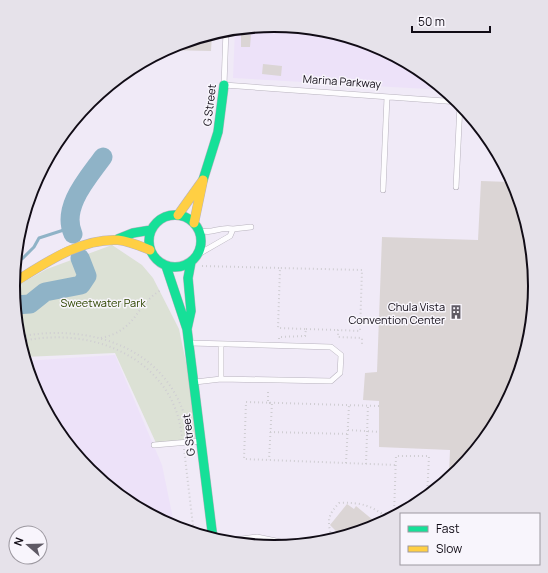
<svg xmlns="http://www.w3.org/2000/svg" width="548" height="573" viewBox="0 0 548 573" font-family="Manrope,sans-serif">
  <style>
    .built { fill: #ede2f9 }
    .green { fill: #dce1d5 }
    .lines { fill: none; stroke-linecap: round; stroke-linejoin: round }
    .stream { stroke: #8fb3c7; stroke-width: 3 }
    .river { stroke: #8fb3c7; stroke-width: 19 }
    .building { fill: #dbd5d5 }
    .lane-casing { stroke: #b8b3be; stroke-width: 6 }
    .fast-casing { stroke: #b8b3be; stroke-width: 10 }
    .slow-casing { stroke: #b8b3be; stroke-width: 10 }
    .path { stroke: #cfcdd2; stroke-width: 2; stroke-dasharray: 1 3; stroke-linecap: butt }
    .lane { stroke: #fdfcfe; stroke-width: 5 }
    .fast { stroke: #16e098; stroke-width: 9 }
    .slow { stroke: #ffcf43; stroke-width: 9 }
    .labels { text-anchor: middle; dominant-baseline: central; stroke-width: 3; stroke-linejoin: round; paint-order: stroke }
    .street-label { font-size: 11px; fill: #110c16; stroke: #f8f5fc }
    .park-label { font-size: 11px; fill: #2f4600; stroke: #f8f5fc }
    .poi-label { font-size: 11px; fill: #110c16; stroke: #f8f5fc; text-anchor: end }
    .rim { fill: none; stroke: #110c16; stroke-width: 2 }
  </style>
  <rect width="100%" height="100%" fill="#f0eaf7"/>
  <path class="built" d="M274,26L325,31L374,45L419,70L445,90L233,78L235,29Z
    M115,355L162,465L175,528L129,503L89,471L57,431L33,386L25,361Z"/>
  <path class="green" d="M112,245L142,265L153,278L179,329L192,391L196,436L193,441L156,443L115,353L24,357L18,337L13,288L47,269Z"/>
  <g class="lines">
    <path class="stream" d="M16,259H22L34,247L39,238L70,228"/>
    <path class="river" d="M73,234C61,207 88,178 103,157
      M15,305L30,304L45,292L81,285L87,276L80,258"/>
  </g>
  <path class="building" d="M212,34L211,51L166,50L174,45Z
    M241,35H251L250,47H241Z
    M263,64L282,66L281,76L262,74Z
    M481,181L513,182L515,187L530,236L535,287L530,338L515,387L491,432L458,471L454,474H449L450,450L379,447V401L363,400L365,373L377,372L382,237L478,240Z
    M347,504L354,509L356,506L379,525L338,539L333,535L336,531L330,525Z"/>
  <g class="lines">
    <defs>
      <path id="lane" d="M226,30L224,85L459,102
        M456,187L460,104
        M383,190L387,97
        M233,229L251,227
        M197,255L230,236L233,229C219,226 212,235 199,230
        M190,343L331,347L341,355L340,373L331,381L221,379L195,382
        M221,379V344
        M154,445L201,441
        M220,542L257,537L295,545"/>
      <path id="fast" d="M203,180L218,132L224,85
        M149 241a26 26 0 1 1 52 0a26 26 0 1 1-52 0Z
        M118,239L133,233L151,230
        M166,266L187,329L213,539
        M187,329L191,311L188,278L191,262"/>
      <path id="slow" d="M178,215L203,180L194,223
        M13,283C44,264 80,238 118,240C129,241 140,246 150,250"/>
    </defs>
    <use href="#lane" class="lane-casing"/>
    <use href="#fast" class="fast-casing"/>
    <use href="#slow" class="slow-casing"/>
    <path class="path" d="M202,266L280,268
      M306,329L338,330
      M18,337C86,323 163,345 185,417
      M101,338C138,330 134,306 161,290
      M279,339V337L305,336L306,329L278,328L280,268L362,270L360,331L338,330V337L362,338V344
      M19,342C90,324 174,358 182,437
      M268,392V403H272L269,460
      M379,406L246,402L244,459L396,465
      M348,430L379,432
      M270,432L348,434
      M184,449L194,534
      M346,463L349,405
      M366,464L368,405
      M381,513L398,515
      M394,514L396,456H429L427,497
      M332,540C328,522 326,517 339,503C359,502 374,505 388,520"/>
    <use href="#lane" class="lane"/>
    <use href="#fast" class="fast"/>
    <use href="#slow" class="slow"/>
  </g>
  <defs>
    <symbol id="building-bare" viewBox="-9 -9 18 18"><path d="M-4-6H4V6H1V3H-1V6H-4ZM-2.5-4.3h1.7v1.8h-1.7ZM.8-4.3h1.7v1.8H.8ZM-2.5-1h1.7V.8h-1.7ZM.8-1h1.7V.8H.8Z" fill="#5f5a65" stroke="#f8f5fc" stroke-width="2.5" paint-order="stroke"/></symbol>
  </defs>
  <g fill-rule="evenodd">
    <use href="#building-bare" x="446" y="302" width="20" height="20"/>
  </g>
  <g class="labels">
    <g class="street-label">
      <text transform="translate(342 81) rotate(4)">Marina Parkway</text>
      <text transform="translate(209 105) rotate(-83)">G Street</text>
      <text transform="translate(188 435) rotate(-97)">G Street</text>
    </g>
    <g class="park-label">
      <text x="103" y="302">Sweetwater Park</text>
    </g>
    <g class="poi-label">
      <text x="445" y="306">Chula Vista<tspan x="445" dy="13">Convention Center</tspan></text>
    </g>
  </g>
  <path d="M0 0H548V573H0ZM20 286a254 254 0 1 1 508 0a254 254 0 1 1-508 0Z" fill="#e6e2ea" fill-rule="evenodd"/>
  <path class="rim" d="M20 286a254 254 0 1 1 508 0a254 254 0 1 1-508 0Z"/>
  <rect x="400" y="513" width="140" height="52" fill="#f8f5fc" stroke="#9c98a0"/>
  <rect x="408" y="526" width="20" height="6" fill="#16e098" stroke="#9c98a0"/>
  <text x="436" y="533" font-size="12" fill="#110c16">Fast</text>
  <rect x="408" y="546" width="20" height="6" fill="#ffcf43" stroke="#9c98a0"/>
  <text x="436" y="553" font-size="12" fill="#110c16">Slow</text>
  <g transform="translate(28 545) rotate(290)"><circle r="19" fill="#f8f5fc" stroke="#9c98a0"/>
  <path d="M0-3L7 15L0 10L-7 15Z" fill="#5f5a65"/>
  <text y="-6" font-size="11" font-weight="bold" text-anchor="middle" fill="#110c16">N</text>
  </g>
  <path d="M412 26v6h78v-6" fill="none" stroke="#110c16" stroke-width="2"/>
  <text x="418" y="26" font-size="12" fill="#110c16" stroke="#f8f5fc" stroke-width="3" paint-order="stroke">50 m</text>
</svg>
